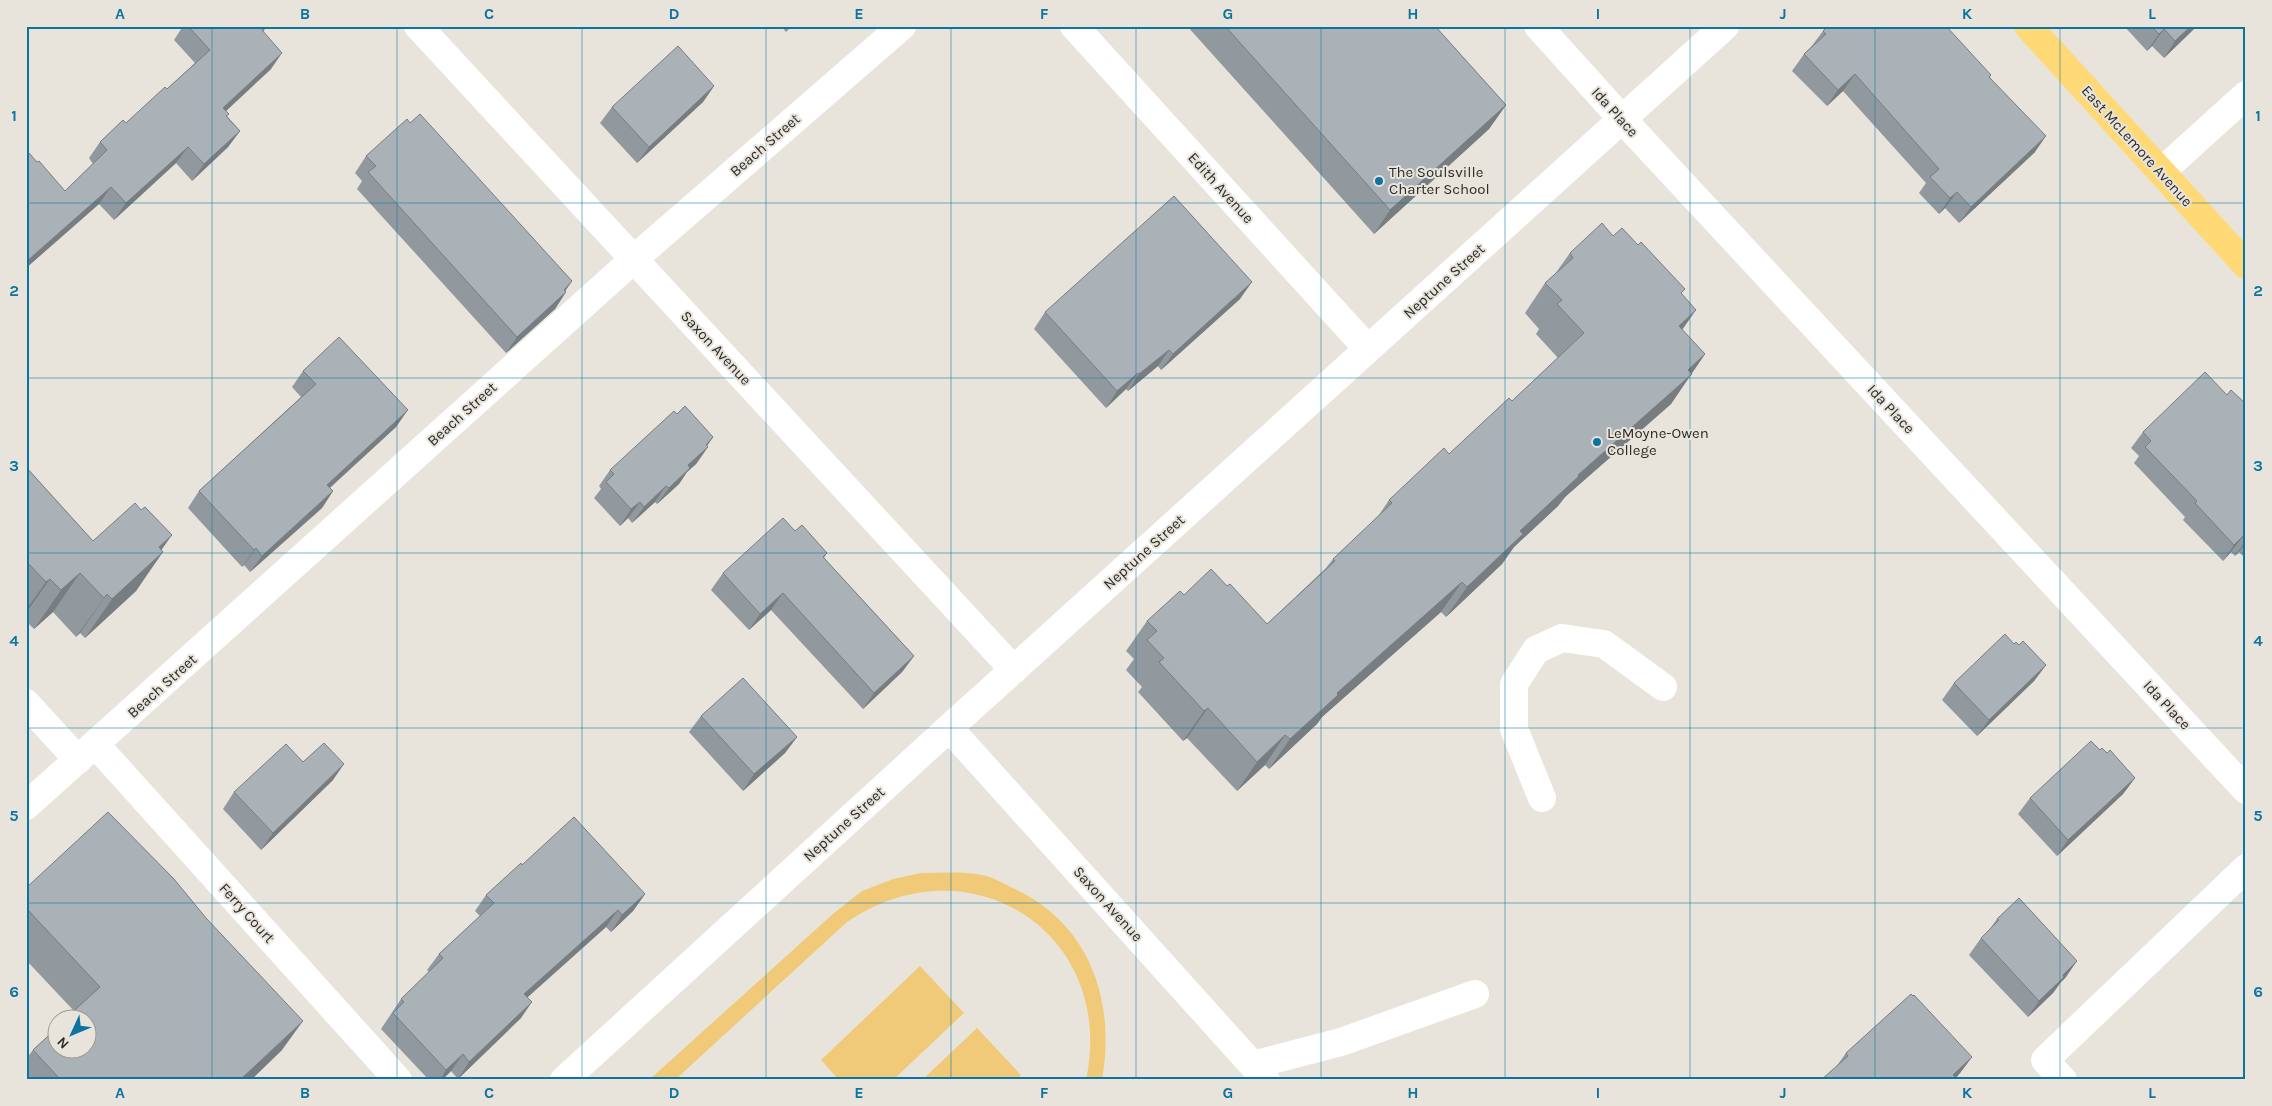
<svg xmlns="http://www.w3.org/2000/svg" width="2272" height="1106" viewBox="0 0 2272 1106" font-family="Karla,sans-serif">
  <style>
    .pitch { fill: #f0ca79 }
    .lines { fill: none; stroke-linecap: round; stroke-linejoin: round }
    .minor { stroke: #fff; stroke-width: 28 }
    .major { stroke: #fed975; stroke-width: 28 }
    .wall { fill: #92999e }
    .shaded-wall { fill: #777d81 }
    .building { fill: #aab2b8; stroke: #777d81 }
    .grid { fill: none; stroke: #0d74a0; stroke-width: 1; stroke-opacity: 0.55 }
    .poi-dot { fill: #0d74a0; stroke: #e8e4db; stroke-width: 2 }
    .labels { text-anchor: middle; dominant-baseline: central; stroke-width: 4; stroke-linejoin: round; paint-order: stroke }
    .street-label { font-size: 15px; fill: #2c2b28; stroke: #e8e4db }
    .poi-label { font-size: 15px; fill: #2c2b28; stroke: #e8e4db; text-anchor: start }
    .neatline { fill: none; stroke: #0d74a0; stroke-width: 2 }
    .grid-label { font-size: 16px; text-anchor: middle; font-weight: bold; fill: #0d74a0 }
  </style>
  <rect width="100%" height="100%" fill="#e8e4db"/>
  <path class="pitch" d="M921,873C941,873 962,871 982,875C992,876 1004,884 1013,888C1090,923 1116,1001 1102,1080H1086C1117,934 971,838 847,922L675,1080H649L834,913L862,891L893,879Z
    M920,966L964,1013L893,1080H839L821,1060Z
    M977,1028L1021,1075L1016,1080H922Z"/>
  <g class="lines">
    <path class="minor" d="M418,26L1014,670
      M1074,26L1368,349
      M1538,26L1623,120L2246,790
      M2161,172L2246,95
      M26,703L78,760
      M949,728L1266,1080
      M96,745L398,1080
      M1542,798L1514,729V684L1536,650L1562,638L1604,644L1663,687
      M26,806L634,259L902,26
      M1253,1065L1341,1042L1475,994
      M564,1080L949,728L1725,26
      M2063,1080L2045,1060L2246,868"/>
    <path class="major" d="M2028,26L2246,265"/>
  </g>
  <path class="wall" d="M183,26H267L263,32L271,69L226,111L227,116L240,131L228,147L192,181L176,163L114,220L99,204L26,268V156L37,162L65,191L93,164L89,158L100,142L126,123L167,89L195,63L174,40Z
    M781,26H792L786,32Z
    M1187,26H1435L1506,105L1489,129L1374,234Z
    M2124,26H2196L2194,29L2164,58L2152,46L2147,51Z
    M1823,31L1991,75L1990,77L2035,152L1959,223L1945,208L1939,214L1919,193L1926,183L1843,91L1827,106L1792,71L1804,54L1811,47Z
    M714,86L703,102L637,163L600,123L612,107Z
    M366,156L565,291L566,292L555,309L506,353L357,189L362,181L355,173Z
    M1613,236L1682,294V330L1705,354L1671,404L1565,497L1558,506L1514,547L1502,564L1446,617L1441,612L1322,717L1317,724L1269,769L1265,765L1237,791L1187,738L1183,741L1138,692L1142,687L1126,670L1134,659L1126,651L1147,621L1184,595L1227,586L1267,624L1326,568L1333,559L1377,518L1389,500L1449,454L1512,401L1558,358L1536,334L1539,329L1525,313L1545,283L1555,274L1570,253Z
    M1240,299L1161,370L1158,366L1128,391L1126,389L1106,408L1034,329L1045,312Z
    M303,371L396,427L330,488L333,491L322,508L250,572L244,565L242,567L188,508L199,491L301,397L292,387Z
    M2227,395L2246,404V559L2239,552L2235,556L2231,552L2223,561L2183,520L2185,517L2134,463L2139,456L2131,448L2143,432Z
    M677,414L713,437L707,446L708,447L696,464L687,472L679,484L657,504L655,502L632,523L628,518L620,526L594,498L601,489L599,486L610,470Z
    M26,467L93,541L162,550L136,591L85,638L80,633L76,637L53,612L34,629L26,621Z
    M795,531L827,553L824,558L914,656L902,672L863,709L771,610L749,630L711,590L723,573Z
    M2014,644L2019,645L2046,665L2034,681L1977,736L1942,700L1954,683Z
    M701,716L797,737L785,753L743,791L689,732Z
    M2100,750L2107,753L2135,778L2123,794L2057,856L2018,814L2030,798Z
    M303,762L333,780L261,850L223,809L234,792Z
    M522,865L645,894L633,911L611,932L606,927L528,997L521,1018L458,1079L451,1071L442,1080H429L381,1029L401,999L429,972L427,970L439,954L480,916L475,911L486,895Z
    M26,888L282,1050L251,1080H26V1059L33,1050L74,1011L26,960Z
    M1997,919L2066,977L2061,982L2053,993L2028,1017L1969,955L1981,938L1989,930Z
    M1846,1053L1972,1057L1960,1073L1956,1078L1836,1067Z"/>
  <path class="shaded-wall" d="M2191,26H2196L2194,29L2164,58L2175,41Z
    M2164,29L2152,46L2147,51L2159,34Z
    M282,53L271,69L212,124L223,108Z
    M1855,74L1843,91L1827,106L1838,90Z
    M714,86L703,102L637,163L649,147Z
    M1506,105L1489,129L1374,234L1390,210Z
    M240,131L228,147L192,181L204,164Z
    M2046,136L2035,152L1959,223L1971,207Z
    M188,147L176,163L114,220L126,203Z
    M111,187L99,204L26,268V262Z
    M1957,192L1945,208L1939,214L1950,198Z
    M572,281L562,296L566,292L555,309L506,353L517,337Z
    M1252,282L1240,299L1161,370L1173,354Z
    M1696,310L1675,340L1679,326Z
    M1169,350L1158,366L1128,391L1139,374Z
    M1705,354L1671,404L1565,497L1558,506L1514,547L1502,564L1446,617L1467,587L1520,531L1578,475Z
    M1138,373L1126,389L1106,408L1117,391Z
    M408,410L396,427L315,501L327,485Z
    M713,437L704,450L708,447L696,464L687,472L679,484L657,504L669,488L706,445Z
    M666,486L655,502L632,523L644,507Z
    M333,491L322,508L250,572L262,556Z
    M640,502L628,518L620,526L631,509Z
    M172,535L155,559L163,552L136,591L85,638L112,599L159,547Z
    M2243,536L2231,552L2223,561L2234,545Z
    M2246,540V542L2239,552L2235,556Z
    M256,548L244,565L242,567L254,550Z
    M80,573L53,612L34,629L61,590Z
    M50,579L26,613V610L46,582Z
    M1462,582L1441,612L1322,717L1317,724L1269,769L1290,739L1337,693Z
    M783,593L771,610L749,630L760,614Z
    M107,594L80,633L76,637L104,598Z
    M914,656L902,672L863,709L874,693Z
    M2046,665L2034,681L1977,736L1989,720Z
    M1208,708L1187,738L1183,741L1204,711Z
    M1285,735L1265,765L1237,791L1257,762Z
    M797,737L785,753L743,791L754,774Z
    M344,764L333,780L261,850L273,833Z
    M2135,778L2123,794L2057,856L2068,840Z
    M645,894L633,911L611,932L622,915Z
    M618,910L606,927L513,1010L524,994Z
    M2077,961L2066,977L2061,982L2053,993L2028,1017L2039,1001L2063,975Z
    M532,1002L521,1018L458,1079L469,1062Z
    M303,1021L282,1050L251,1080H240Z
    M463,1054L451,1071L442,1080H440L446,1070Z
    M1972,1057L1960,1073L1954,1080L1953,1075Z"/>
  <path class="building" d="M188,26H267L262,30L282,53L223,108L229,114L226,116L240,131L204,164L188,147L126,203L111,187L26,262V156L29,153L37,162L39,161L65,191L107,150L100,142L123,120L126,123L165,87L167,89L210,50Z
    M1225,26H1435L1506,105L1390,210Z
    M1828,26H1946L1991,75L1989,77L2046,136L1971,207L1957,192L1950,198L1930,177L1939,169L1855,74L1838,90L1804,54L1826,34L1823,31Z
    M2151,26H2191L2175,41L2164,29L2159,34Z
    M678,46L714,86L649,147L612,107Z
    M420,114L572,281L564,290L566,292L517,337L368,172L376,166L366,156L407,119L410,123Z
    M1174,196L1252,282L1173,354L1169,350L1139,374L1138,373L1117,391L1045,312Z
    M1602,223L1613,236L1622,228L1638,245L1641,242L1685,289L1681,293L1696,310L1679,326L1705,354L1688,370L1692,374L1578,475L1579,476L1520,531L1523,534L1467,587L1462,582L1337,693L1338,695L1290,739L1285,735L1257,762L1208,708L1204,711L1159,662L1164,658L1147,640L1157,631L1147,621L1180,591L1184,595L1211,569L1227,586L1230,584L1267,624L1335,561L1333,559L1392,503L1389,500L1444,448L1449,454L1509,398L1512,401L1584,333L1557,304L1562,300L1545,283L1573,258L1570,253Z
    M339,337L408,410L327,485L333,491L262,556L256,548L254,550L199,491L316,384L303,371Z
    M2205,372L2227,395L2231,390L2246,404V539L2243,536L2234,545L2195,503L2197,501L2145,447L2151,441L2143,432Z
    M685,406L713,437L706,445L708,447L688,465L690,468L669,488L666,486L644,507L640,502L631,509L606,482L614,474L610,470L674,411L677,414Z
    M26,467L93,541L135,503L141,510L145,507L172,535L159,547L163,552L112,599L107,594L104,598L80,573L61,590L50,579L46,582L26,561Z
    M783,518L795,531L802,525L827,553L823,557L914,656L874,693L783,593L760,614L723,573Z
    M2005,634L2014,644L2016,642L2019,645L2023,641L2046,665L1989,720L1954,683Z
    M743,678L797,737L754,774L701,716Z
    M2091,741L2100,750L2102,748L2107,753L2110,750L2135,778L2068,840L2030,798Z
    M324,743L344,764L273,833L234,792L286,744L303,762Z
    M108,812L174,879L206,918L303,1021L240,1080H61L33,1050L58,1027V1048H88V1018H66L100,987L26,908V888Z
    M574,817L645,894L622,915L618,910L524,994L532,1002L469,1062L463,1054L446,1070L393,1013L404,1002L401,999L443,958L439,954L494,903L486,895L521,863L522,865Z
    M2019,898L2077,961L2063,975L2064,977L2039,1001L1981,938L1999,920L1997,919Z
    M1911,994L1913,996L1914,995L1972,1057L1953,1075L1958,1080H1821L1848,1056L1846,1053Z"/>
  <path class="grid" d="M212,26V1080M397,26V1080M582,26V1080M766,26V1080M951,26V1080M1136,26V1080M1321,26V1080M1505,26V1080M1690,26V1080M1875,26V1080M2060,26V1080M26,203H2246M26,378H2246M26,553H2246M26,728H2246M26,903H2246"/>
  <g class="poi-dot">
    <circle cx="1379" cy="181" r="5"/>
    <circle cx="1597" cy="442" r="5"/>
  </g>
  <g class="labels">
    <g class="street-label">
      <text transform="translate(1615 112) rotate(48)">Ida Place</text>
      <text transform="translate(765 145) rotate(-41)">Beach Street</text>
      <text transform="translate(2137 146) rotate(48)">East McLemore Avenue</text>
      <text transform="translate(1221 188) rotate(48)">Edith Avenue</text>
      <text transform="translate(1444 281) rotate(-42)">Neptune Street</text>
      <text transform="translate(716 348) rotate(47)">Saxon Avenue</text>
      <text transform="translate(1891 409) rotate(47)">Ida Place</text>
      <text transform="translate(462 414) rotate(-42)">Beach Street</text>
      <text transform="translate(1144 552) rotate(-42)">Neptune Street</text>
      <text transform="translate(162 686) rotate(-42)">Beach Street</text>
      <text transform="translate(2167 705) rotate(47)">Ida Place</text>
      <text transform="translate(844 824) rotate(-42)">Neptune Street</text>
      <text transform="translate(1108 904) rotate(48)">Saxon Avenue</text>
      <text transform="translate(247 913) rotate(48)">Ferry Court</text>
    </g>
    <g class="poi-label">
      <text x="1389" y="172">The Soulsville<tspan x="1389" dy="17">Charter School</tspan></text>
      <text x="1607" y="433">LeMoyne-Owen<tspan x="1607" dy="17">College</tspan></text>
    </g>
  </g>
  <rect width="2272" height="1106" fill="none" stroke="#e8e4db" stroke-width="55"/>
  <g transform="translate(72 1034) rotate(226)"><circle r="24" fill="#e8e4db" stroke="#9d9a93"/>
  <path d="M0-4L9 19L0 12L-9 19Z" fill="#0d74a0"/>
  <text y="-8" font-size="14" font-weight="bold" text-anchor="middle" fill="#2c2b28">N</text>
  </g>
  <rect x="28" y="28" width="2216" height="1050" class="neatline"/>
  <g class="grid-label">
    <text x="120" y="19">A</text>
    <text x="305" y="19">B</text>
    <text x="489" y="19">C</text>
    <text x="674" y="19">D</text>
    <text x="859" y="19">E</text>
    <text x="1044" y="19">F</text>
    <text x="1228" y="19">G</text>
    <text x="1413" y="19">H</text>
    <text x="1598" y="19">I</text>
    <text x="1783" y="19">J</text>
    <text x="1967" y="19">K</text>
    <text x="2152" y="19">L</text>
    <text x="14" y="121">1</text>
    <text x="2258" y="121">1</text>
    <text x="14" y="296">2</text>
    <text x="2258" y="296">2</text>
    <text x="14" y="471">3</text>
    <text x="2258" y="471">3</text>
    <text x="14" y="646">4</text>
    <text x="2258" y="646">4</text>
    <text x="14" y="821">5</text>
    <text x="2258" y="821">5</text>
    <text x="14" y="997">6</text>
    <text x="2258" y="997">6</text>
    <text x="120" y="1098">A</text>
    <text x="305" y="1098">B</text>
    <text x="489" y="1098">C</text>
    <text x="674" y="1098">D</text>
    <text x="859" y="1098">E</text>
    <text x="1044" y="1098">F</text>
    <text x="1228" y="1098">G</text>
    <text x="1413" y="1098">H</text>
    <text x="1598" y="1098">I</text>
    <text x="1783" y="1098">J</text>
    <text x="1967" y="1098">K</text>
    <text x="2152" y="1098">L</text>
  </g>
</svg>
